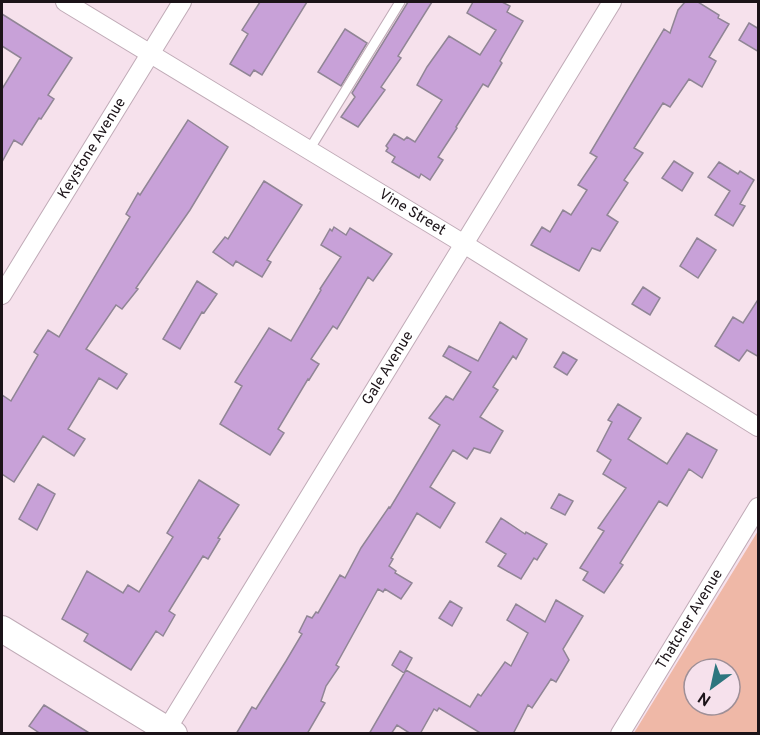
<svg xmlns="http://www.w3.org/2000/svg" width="760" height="735" viewBox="0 0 760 735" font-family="Overpass,sans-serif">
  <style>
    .green { fill: #efb8a7; fill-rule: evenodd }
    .building { fill: #c8a1d8; stroke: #908595; stroke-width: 1.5 }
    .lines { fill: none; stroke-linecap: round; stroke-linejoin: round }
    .lane-casing { stroke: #c0abb7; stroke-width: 11 }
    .street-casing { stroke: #c0abb7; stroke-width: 20 }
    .secondary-casing { stroke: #c0abb7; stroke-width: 28 }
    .lane { stroke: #fff; stroke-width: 9 }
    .street { stroke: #fff; stroke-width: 18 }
    .secondary { stroke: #fff; stroke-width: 26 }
    .labels { text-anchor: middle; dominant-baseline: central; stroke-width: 5; stroke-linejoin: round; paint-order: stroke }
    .street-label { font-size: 15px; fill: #1b1318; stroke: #f6e1ec }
  </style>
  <rect width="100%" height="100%" fill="#f6e1ec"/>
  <path class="green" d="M758,531V733H634ZM694,669H730V705H694Z"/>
  <path class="building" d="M260,2H307L262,75L254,70L250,76L230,64L248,34L242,30Z
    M408,2H432L398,56L401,58L381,87L385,90L358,127L341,117L355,97L352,93Z
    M473,2H502L510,6L507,12L523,21L500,61L502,63L488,87L483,84L456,127L457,128L438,157L443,160L430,180L421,174L419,178L392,162L395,157L386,151L388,148L386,146L394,134L404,140L407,137L415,142L442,100L417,85L427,67L449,36L480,55L496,30L467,13Z
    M685,2H698L719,15L718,18L729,24L709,57L716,61L702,87L689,79L670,107L663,103L634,148L643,153L624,180L628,183L607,215L618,222L600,251L592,248L579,271L531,245L542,227L550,232L563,210L571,215L587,190L578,185L597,157L590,153L664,29L670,33L678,10Z
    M2,14L72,58L48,95L54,99L41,119L39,118L22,145L14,140L2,162V89L21,58L2,46Z
    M749,23L759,29V52L739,40Z
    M345,29L367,43L341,86L318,72Z
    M188,120L228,147L190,210L136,288L138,289L122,309L116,305L86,349L127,374L117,389L99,378L68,429L85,439L74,456L43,436L14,482L2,474V395L11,401L38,355L34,352L48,330L59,337L130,217L126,214L138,193L140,195Z
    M674,161L693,173L682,191L662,178Z
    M719,162L738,174L740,171L754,180L740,204L745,206L733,226L715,215L730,191L708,177Z
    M264,181L302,205L267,260L271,262L262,277L236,261L233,266L213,252L225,237L228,239Z
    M334,227L346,235L350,228L392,254L373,281L368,277L337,329L333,326L311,359L319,364L309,380L308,379L278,429L284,433L270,455L220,424L242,386L235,382L269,328L291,341L321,290L320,289L341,257L321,245L330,229L332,231Z
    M697,238L716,250L698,278L680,266Z
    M197,281L217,294L204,313L202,312L180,349L163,339Z
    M643,287L660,298L650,315L632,304Z
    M759,298V357L747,350L739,361L715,346L733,317L743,323Z
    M500,322L527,339L516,359L513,356L493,387L498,390L480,417L503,431L490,453L474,448L467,459L453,450L430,487L455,503L440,528L417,513L391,558L393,559L389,566L396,571L395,573L412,583L401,599L385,589L383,592L378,589L336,665L339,667L326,686L321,701L325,703L307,734H236L252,707L256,709L286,661L302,634L299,632L307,616L312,618L316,612L318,613L340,575L345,578L361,548L389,507L390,508L440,425L429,418L446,396L453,400L471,372L443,356L449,346L478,361Z
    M563,352L577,360L567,375L554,367Z
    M618,404L641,418L628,439L667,464L687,433L717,450L702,478L689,469L667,506L659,501L620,563L623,565L604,593L583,580L588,572L580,568L604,531L598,528L626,488L603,474L611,460L597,451L612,422L608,420Z
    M199,480L239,505L218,538L220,539L208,559L203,556L169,611L175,615L163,636L156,631L131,670L84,641L88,634L62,619L87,571L123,593L128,585L139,592L173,537L167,533Z
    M38,484L55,494L37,530L19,519Z
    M559,494L573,501L565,515L551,508Z
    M501,518L525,534L526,532L547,544L537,560L534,558L521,579L498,566L506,554L486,542Z
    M556,600L583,616L563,649L569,660L556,682L551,679L532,708L528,705L513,734H482L439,708L437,711L434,709L420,734H411L397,725L391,734H369L406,670L470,707L478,694L481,696L505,662L511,666L528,633L507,620L516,604L545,622Z
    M450,601L462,608L452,626L439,618Z
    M400,651L412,658L404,673L392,665Z
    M44,705L91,734H41L29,726Z"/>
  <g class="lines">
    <defs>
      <path id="lane" d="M309,150L400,2"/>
      <g id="street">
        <path id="s1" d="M65,2L464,244L758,427"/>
        <path id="s2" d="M2,295L182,2"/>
        <path id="s3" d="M164,734L612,2"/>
        <path id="s4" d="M620,734L758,507"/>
      </g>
      <path id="secondary" d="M2,629L174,734"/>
    </defs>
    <use href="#lane" class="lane-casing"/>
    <use href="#street" class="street-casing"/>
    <use href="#secondary" class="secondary-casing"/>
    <use href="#lane" class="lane"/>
    <use href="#street" class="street"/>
    <use href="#secondary" class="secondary"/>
  </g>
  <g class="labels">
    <g class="street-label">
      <text stroke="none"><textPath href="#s2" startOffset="172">Keystone Avenue</textPath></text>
      <text stroke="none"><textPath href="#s1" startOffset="406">Vine Street</textPath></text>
      <text stroke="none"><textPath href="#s3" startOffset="429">Gale Avenue</textPath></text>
      <text stroke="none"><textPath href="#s4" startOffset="134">Thatcher Avenue</textPath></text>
    </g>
  </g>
  <rect width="760" height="735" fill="none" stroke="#1b1318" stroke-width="6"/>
  <g transform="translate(712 687) rotate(213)"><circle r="28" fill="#f6e1ec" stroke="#9e8f97" stroke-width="1.5"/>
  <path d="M0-4.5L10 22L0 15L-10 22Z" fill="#2d757e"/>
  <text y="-9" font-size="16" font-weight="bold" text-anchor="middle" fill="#1b1318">N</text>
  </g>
</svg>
